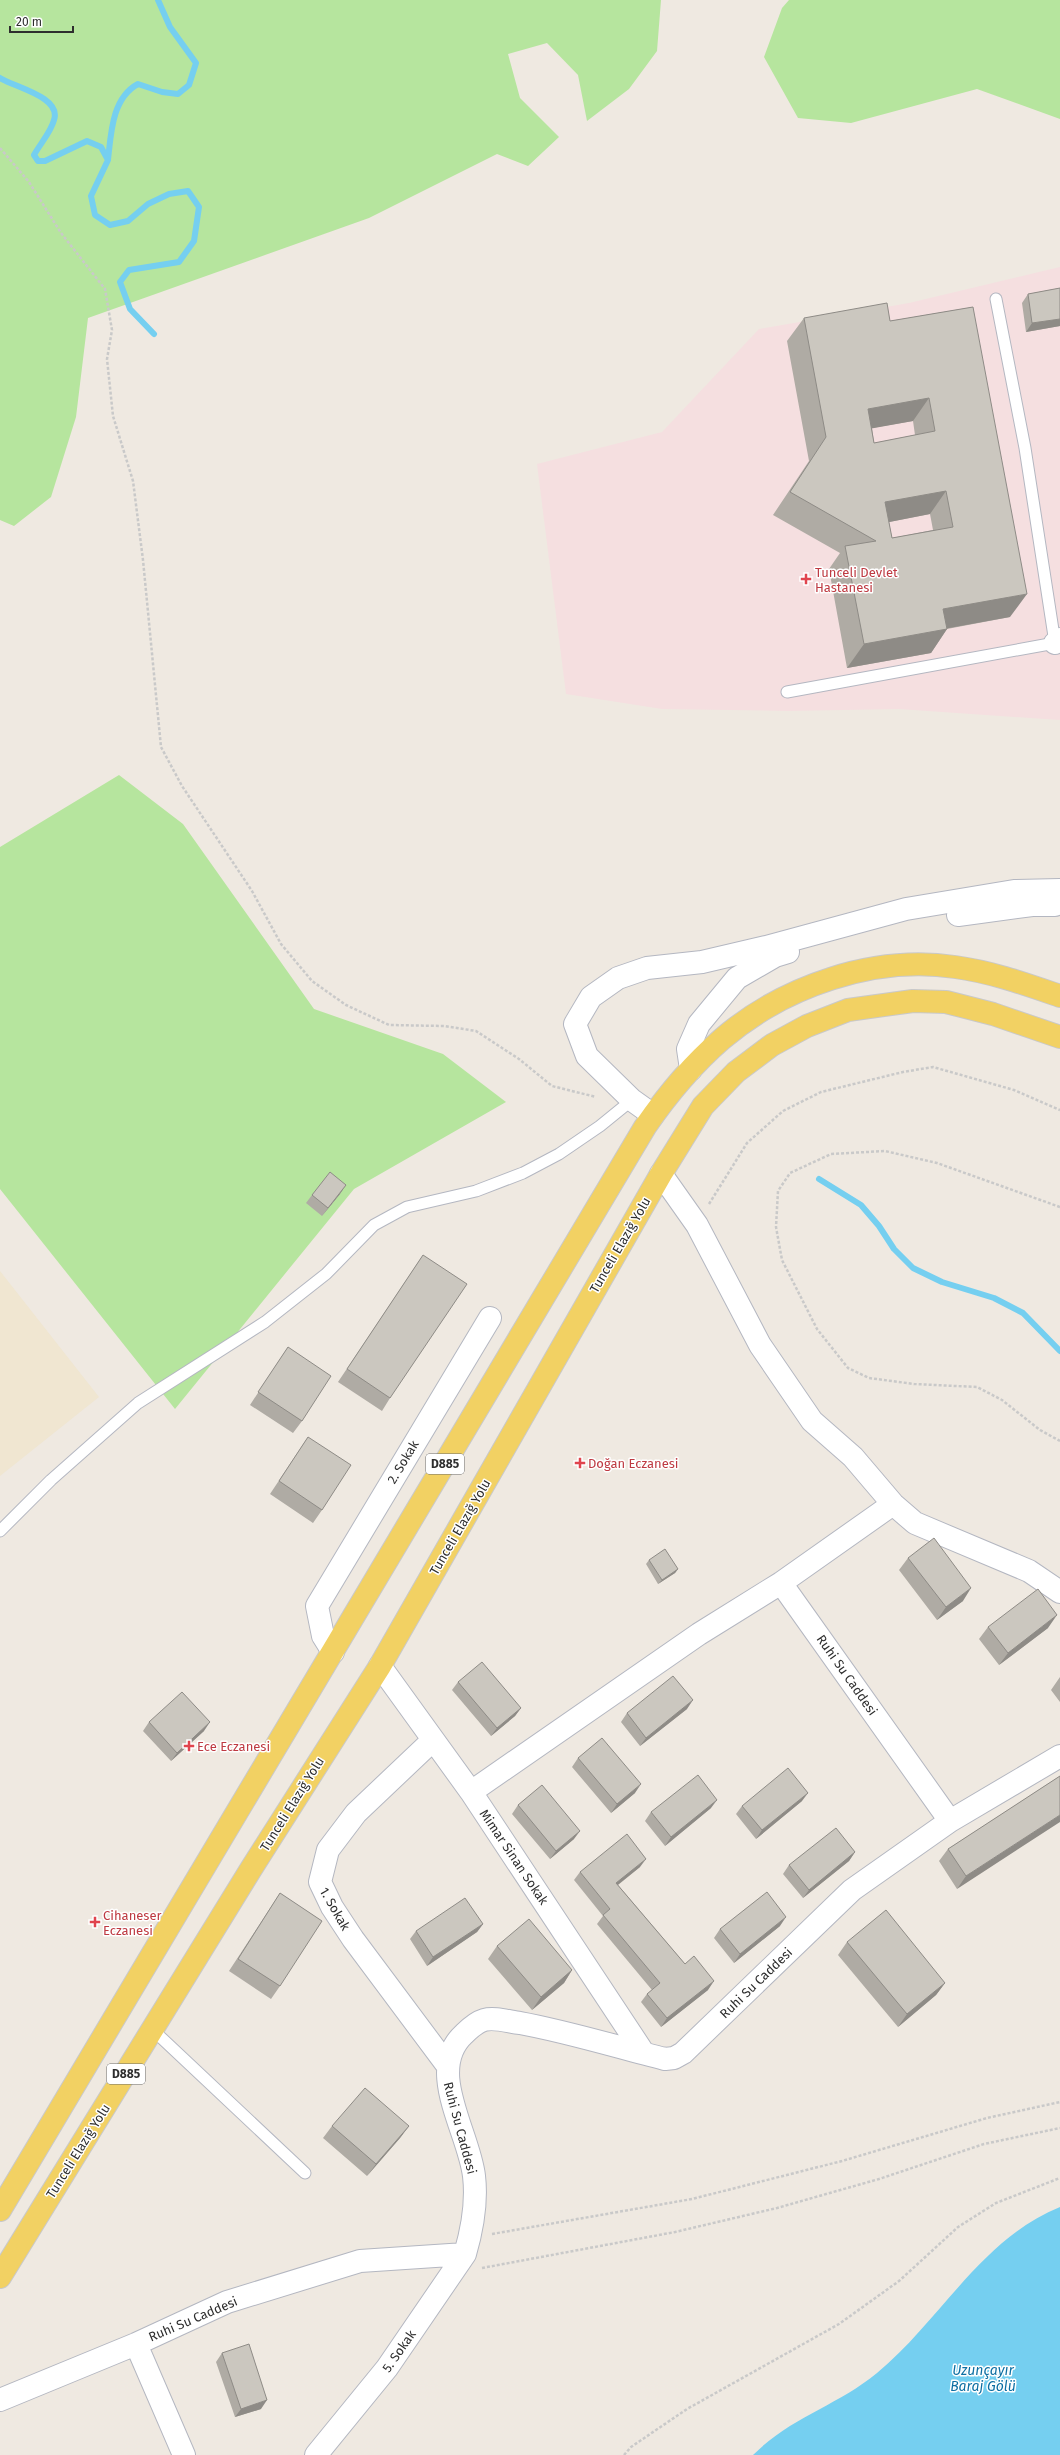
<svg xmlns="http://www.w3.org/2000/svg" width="1060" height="2455" viewBox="0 0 1060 2455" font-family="'Fira Sans',sans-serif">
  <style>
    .education { fill: #f0e6d1 }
    .medical { fill: #f5dfe0 }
    .green { fill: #b6e59e }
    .water { fill: #75cff0 }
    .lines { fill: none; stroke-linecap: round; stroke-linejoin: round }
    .stream { stroke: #75cff0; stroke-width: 6 }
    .service-casing { stroke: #b4b7c1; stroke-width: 13 }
    .minor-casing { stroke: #b4b7c1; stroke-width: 24 }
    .tertiary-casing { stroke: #b4b7c1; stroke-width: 24 }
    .primary-casing { stroke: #c9c9c9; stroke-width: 24 }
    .path { stroke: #c9c9c9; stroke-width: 2.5; stroke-dasharray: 3 2; stroke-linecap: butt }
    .service { stroke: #fff; stroke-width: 11 }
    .minor { stroke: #fff; stroke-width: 22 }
    .tertiary { stroke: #fff; stroke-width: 22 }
    .primary { stroke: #f2d163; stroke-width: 22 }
    .wall { fill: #afaba4; fill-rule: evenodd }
    .shaded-wall { fill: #8e8b86 }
    .building { fill: #cbc7bf; stroke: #8e8b86; fill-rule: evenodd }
    .health-dot { fill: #e0444e; stroke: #fff; stroke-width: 1.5 }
    .labels { text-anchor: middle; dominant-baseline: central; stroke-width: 3; stroke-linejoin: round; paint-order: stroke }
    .shield { fill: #fff; stroke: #6d6d6d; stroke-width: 1 }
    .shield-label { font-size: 12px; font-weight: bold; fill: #2e2e2e }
    .health-label { font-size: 13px; fill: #be3a42; stroke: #fff; text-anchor: start }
    .street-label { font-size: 13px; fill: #2e2e2e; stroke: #fff }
    .water-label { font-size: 14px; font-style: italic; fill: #0d6fa3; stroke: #fff }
  </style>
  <rect width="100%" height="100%" fill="#efe9e1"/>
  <path class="education" d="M0,1271L99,1397L0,1476Z"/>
  <path class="medical" d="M1060,267V720L899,709L788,711L662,709L566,694L537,464L662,432L759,329L909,303Z"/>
  <path class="green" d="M0,0H661L657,51L629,89L587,121L578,75L547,43L508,54L520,98L559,137L528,166L497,154L369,218L88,318L76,417L51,497L14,526L0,520Z
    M789,0H1060V119L977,89L851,123L798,118L764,57L782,8Z
    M119,775L183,824L314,1009L443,1054L506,1102L354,1189L175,1409L0,1189V847Z"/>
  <path class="water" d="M1060,2207V2455H753C791,2417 837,2406 877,2373C940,2321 981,2239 1060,2207Z"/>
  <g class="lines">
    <path class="stream" d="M0,78C14,87 62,97 54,120C51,132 40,144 34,155L38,161H45L87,141L101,147L108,160L91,196L95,215L110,225L128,221L148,204L169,194L188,191L199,207L194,241L179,262L129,270L120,282L130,309L154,334
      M108,160C111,133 112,98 138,84L162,92L178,94L189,85L196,63L170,27L158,0
      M819,1179L861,1205L879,1226L894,1249L913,1268L942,1282L994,1298L1023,1313L1060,1351"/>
    <defs>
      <path id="service" d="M787,692L1055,643L1025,448L996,299
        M0,1531L51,1480L138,1403L265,1322L326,1274L374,1225L407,1207L476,1191L523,1173L559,1154L600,1126L632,1100
        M153,2030L305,2173"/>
      <path id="minor" d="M661,1174L697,1225L760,1345L812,1421L853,1457L893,1504L915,1523L1029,1571L1060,1592
        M781,1583L950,1821
        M333,1652L323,1636L317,1606L490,1318
        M380,1666L471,1792L643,2052
        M433,1740L356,1813L328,1850L320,1882L332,1907L353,1939L447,2065
        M471,1792L699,1634L781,1583L893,1504
        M136,2344L184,2455
        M0,2400L136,2344L227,2302L360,2261L465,2254
        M316,2455L387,2368L465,2254C472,2230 477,2201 474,2176C469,2132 425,2070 464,2034C469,2029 477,2022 484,2020C495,2017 510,2022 520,2023C569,2032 617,2047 665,2059L674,2058L683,2053L852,1890L950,1821L1060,1756"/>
      <path id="tertiary" d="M1055,643L1060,639
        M958,915L1032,905H1055
        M691,1069L688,1049L699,1024L737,978L775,956L788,952
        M653,1115L632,1100L587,1056L575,1024L591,997L618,978L647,968L702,962L766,947L906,909L1014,891L1060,890"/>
      <path id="primary" d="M0,2210L645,1127C667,1095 693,1064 722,1039C784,986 874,955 955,967C992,972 1025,984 1060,996
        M0,2277L251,1869L380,1666L661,1174L703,1106L736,1072L772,1045L807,1026L848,1010L913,1001L946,1002L993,1014L1060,1037"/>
    </defs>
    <use href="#service" class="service-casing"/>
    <use href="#minor" class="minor-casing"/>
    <use href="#tertiary" class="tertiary-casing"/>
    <use href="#primary" class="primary-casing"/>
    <path class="path" d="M0,148L29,182L61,233L105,289L112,330L107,359L113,416L133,481L143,560L161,747L182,786L252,891L281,944L312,981L346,1005L389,1025L444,1026L476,1031L519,1059L552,1086L596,1097
      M709,1204L747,1143L783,1111L821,1092L903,1072L933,1067L1014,1090L1060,1110
      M1060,1207L937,1163L885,1151L831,1154L790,1173L778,1191L776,1227L782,1260L817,1329L848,1368L869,1378L914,1384L977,1387L1002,1400L1040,1430L1060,1441
      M492,2234L692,2199L842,2161L987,2118L1060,2102
      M482,2268L675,2232L777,2208L879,2179L984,2144L1060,2128
      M624,2455L631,2447L687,2409L839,2324L899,2281L958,2227L996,2203L1060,2178"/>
    <use href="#service" class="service"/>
    <use href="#minor" class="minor"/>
    <use href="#tertiary" class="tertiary"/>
    <use href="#primary" class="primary"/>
  </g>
  <path class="wall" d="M1060,288V326L1026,332L1022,303L1028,294Z
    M973,307L1010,617L947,629L931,653L847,668L829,569L840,553L773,515L809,461L787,341L804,318L890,321ZM913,421L915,435L874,443L872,428ZM930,514L933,530L892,538L889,522Z
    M340,1194L322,1216L306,1203L312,1195Z
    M423,1255L390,1398L382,1411L338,1382Z
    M288,1347L302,1421L293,1433L250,1405Z
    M308,1437L322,1510L313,1523L270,1494Z
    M908,1558L963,1601L937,1620L899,1570Z
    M649,1560L678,1569L675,1573L658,1584L646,1564Z
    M988,1627L1048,1628L999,1665L979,1639Z
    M1060,1677V1702L1051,1690Z
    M458,1682L521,1708L515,1716L491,1736L452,1690Z
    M687,1709L640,1746L621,1722L627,1713Z
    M149,1722L204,1731L171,1761L143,1731Z
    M578,1758L635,1793L611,1813L572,1767Z
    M1060,1776L957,1889L939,1861L948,1849Z
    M802,1801L756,1839L736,1814L742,1806Z
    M518,1805L574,1839L550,1859L512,1814Z
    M711,1808L665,1846L645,1821L651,1812Z
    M855,1852L849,1861L803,1898L783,1874L789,1865Z
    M640,1867L618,1885L685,1964L708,1990L661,2027L641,2002L647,1994L652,1990L597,1924L603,1916L574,1880L580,1872Z
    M280,1893V1986L271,1999L229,1971Z
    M483,1924L477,1932L427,1966L410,1939L416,1931Z
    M780,1926L734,1963L714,1938L720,1929Z
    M847,1942L945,1983L936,1995L898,2027L838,1955Z
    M497,1946L572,1970L564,1983L532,2010L488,1959Z
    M332,2126H409L400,2138L367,2176L323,2138Z
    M222,2353L261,2409L235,2417L216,2362Z"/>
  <path class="shaded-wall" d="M1060,319V326L1026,332L1032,323Z
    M929,398L913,421L852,432L868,409Z
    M946,491L930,514L869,526L885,502Z
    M1027,594L1010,617L927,632L943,609Z
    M947,629L931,653L847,668L864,644Z
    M346,1185L340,1194L322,1216L328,1208Z
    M678,1569L675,1573L658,1584L662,1580Z
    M971,1588L963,1601L937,1620L946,1607Z
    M1057,1615L1048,1628L999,1665L1008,1653Z
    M693,1700L687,1709L640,1746L646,1738Z
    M521,1708L515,1716L491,1736L497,1728Z
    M210,1722L204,1731L171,1761L177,1753Z
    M641,1784L635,1793L611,1813L617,1804Z
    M808,1793L802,1801L756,1839L762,1830Z
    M717,1800L711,1808L665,1846L671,1837Z
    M1060,1815V1822L957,1889L966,1876Z
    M580,1831L574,1839L550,1859L556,1851Z
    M855,1852L849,1861L803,1898L809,1890Z
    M646,1859L640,1867L610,1891L616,1883Z
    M786,1917L780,1926L734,1963L740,1954Z
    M483,1924L477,1932L427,1966L433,1957Z
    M572,1970L564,1983L532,2010L541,1997Z
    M714,1981L708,1990L661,2027L667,2018Z
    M945,1983L936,1995L898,2027L907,2014Z
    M409,2126L400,2138L367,2176L376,2164Z
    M267,2400L261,2409L235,2417L241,2409Z"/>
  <path class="building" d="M1060,288V319L1032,323L1028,294Z
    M887,303L890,321L973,307L1027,594L943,609L947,629L864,644L845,546L876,541L790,492L826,437L804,318ZM929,398L935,431L874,443L868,409ZM946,491L953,527L892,538L885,502Z
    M330,1172L346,1185L328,1208L312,1195Z
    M423,1255L467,1284L390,1398L347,1369Z
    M288,1347L331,1376L302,1421L258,1392Z
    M308,1437L351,1465L322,1510L279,1481Z
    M934,1538L971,1588L946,1607L908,1558Z
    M665,1549L678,1569L662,1580L649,1560Z
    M1038,1589L1057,1615L1008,1653L988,1627Z
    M482,1662L521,1708L497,1728L458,1682Z
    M673,1676L693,1700L646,1738L627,1713Z
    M182,1692L210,1722L177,1753L149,1722Z
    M602,1738L641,1784L617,1804L578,1758Z
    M788,1768L808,1793L762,1830L742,1806Z
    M698,1775L717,1800L671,1837L651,1812Z
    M1060,1776V1815L966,1876L948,1849Z
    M542,1785L580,1831L556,1851L518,1805Z
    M836,1828L855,1852L809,1890L789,1865Z
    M627,1834L646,1859L616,1883L685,1964L694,1956L714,1981L667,2018L647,1994L660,1983L603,1915L610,1909L580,1872Z
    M767,1892L786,1917L740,1954L720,1929Z
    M280,1893L322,1921L280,1986L238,1959Z
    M465,1898L483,1924L433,1957L416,1931Z
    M886,1910L945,1983L907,2014L847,1942Z
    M529,1919L572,1970L541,1997L497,1946Z
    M365,2088L409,2126L376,2164L332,2126Z
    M249,2344L267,2400L241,2409L222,2353Z"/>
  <g class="health-dot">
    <path d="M804 573h4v4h4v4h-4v4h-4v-4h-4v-4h4z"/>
    <path d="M578 1457h4v4h4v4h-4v4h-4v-4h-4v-4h4z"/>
    <path d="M187 1740h4v4h4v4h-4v4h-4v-4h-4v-4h4z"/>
    <path d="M93 1916h4v4h4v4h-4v4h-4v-4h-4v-4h4z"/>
  </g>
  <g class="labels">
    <g class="shield">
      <rect x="426" y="1454" width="38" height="20" rx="3"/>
      <rect x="107" y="2064" width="38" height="20" rx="3"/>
    </g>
    <g class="shield-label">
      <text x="445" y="1464">D885</text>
      <text x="126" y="2074">D885</text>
    </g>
    <g class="health-label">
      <text x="815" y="572">Tunceli Devlet<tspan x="815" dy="15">Hastanesi</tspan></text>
      <text x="588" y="1463">Doğan Eczanesi</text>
      <text x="197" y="1746">Ece Eczanesi</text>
      <text x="103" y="1915">Cihaneser<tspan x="103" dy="15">Eczanesi</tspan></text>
    </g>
    <g class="street-label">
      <text transform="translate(620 1245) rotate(-60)">Tunceli Elazığ Yolu</text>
      <text transform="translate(403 1462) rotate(-59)">2. Sokak</text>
      <text transform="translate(460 1527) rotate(-60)">Tunceli Elazığ Yolu</text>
      <text transform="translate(847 1675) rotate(55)">Ruhi Su Caddesi</text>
      <text transform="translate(292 1804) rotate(-58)">Tunceli Elazığ Yolu</text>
      <text transform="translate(514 1857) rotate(56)">Mimar Sinan Sokak</text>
      <text transform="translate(335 1909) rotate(60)">1. Sokak</text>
      <text transform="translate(756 1983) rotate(-44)">Ruhi Su Caddesi</text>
      <text transform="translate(460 2128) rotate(75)">Ruhi Su Caddesi</text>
      <text transform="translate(78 2151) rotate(-58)">Tunceli Elazığ Yolu</text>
      <text transform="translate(193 2319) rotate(-23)">Ruhi Su Caddesi</text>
      <text transform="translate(399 2351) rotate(-55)">5. Sokak</text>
    </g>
    <g class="water-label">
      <text x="983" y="2370">Uzunçayır<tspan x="983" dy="16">Baraj Gölü</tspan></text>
    </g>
  </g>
  <path d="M10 26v6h63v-6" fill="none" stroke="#2e2e2e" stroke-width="2"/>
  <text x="16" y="26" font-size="12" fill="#2e2e2e" stroke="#ffffff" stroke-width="3" paint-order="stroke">20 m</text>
</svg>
